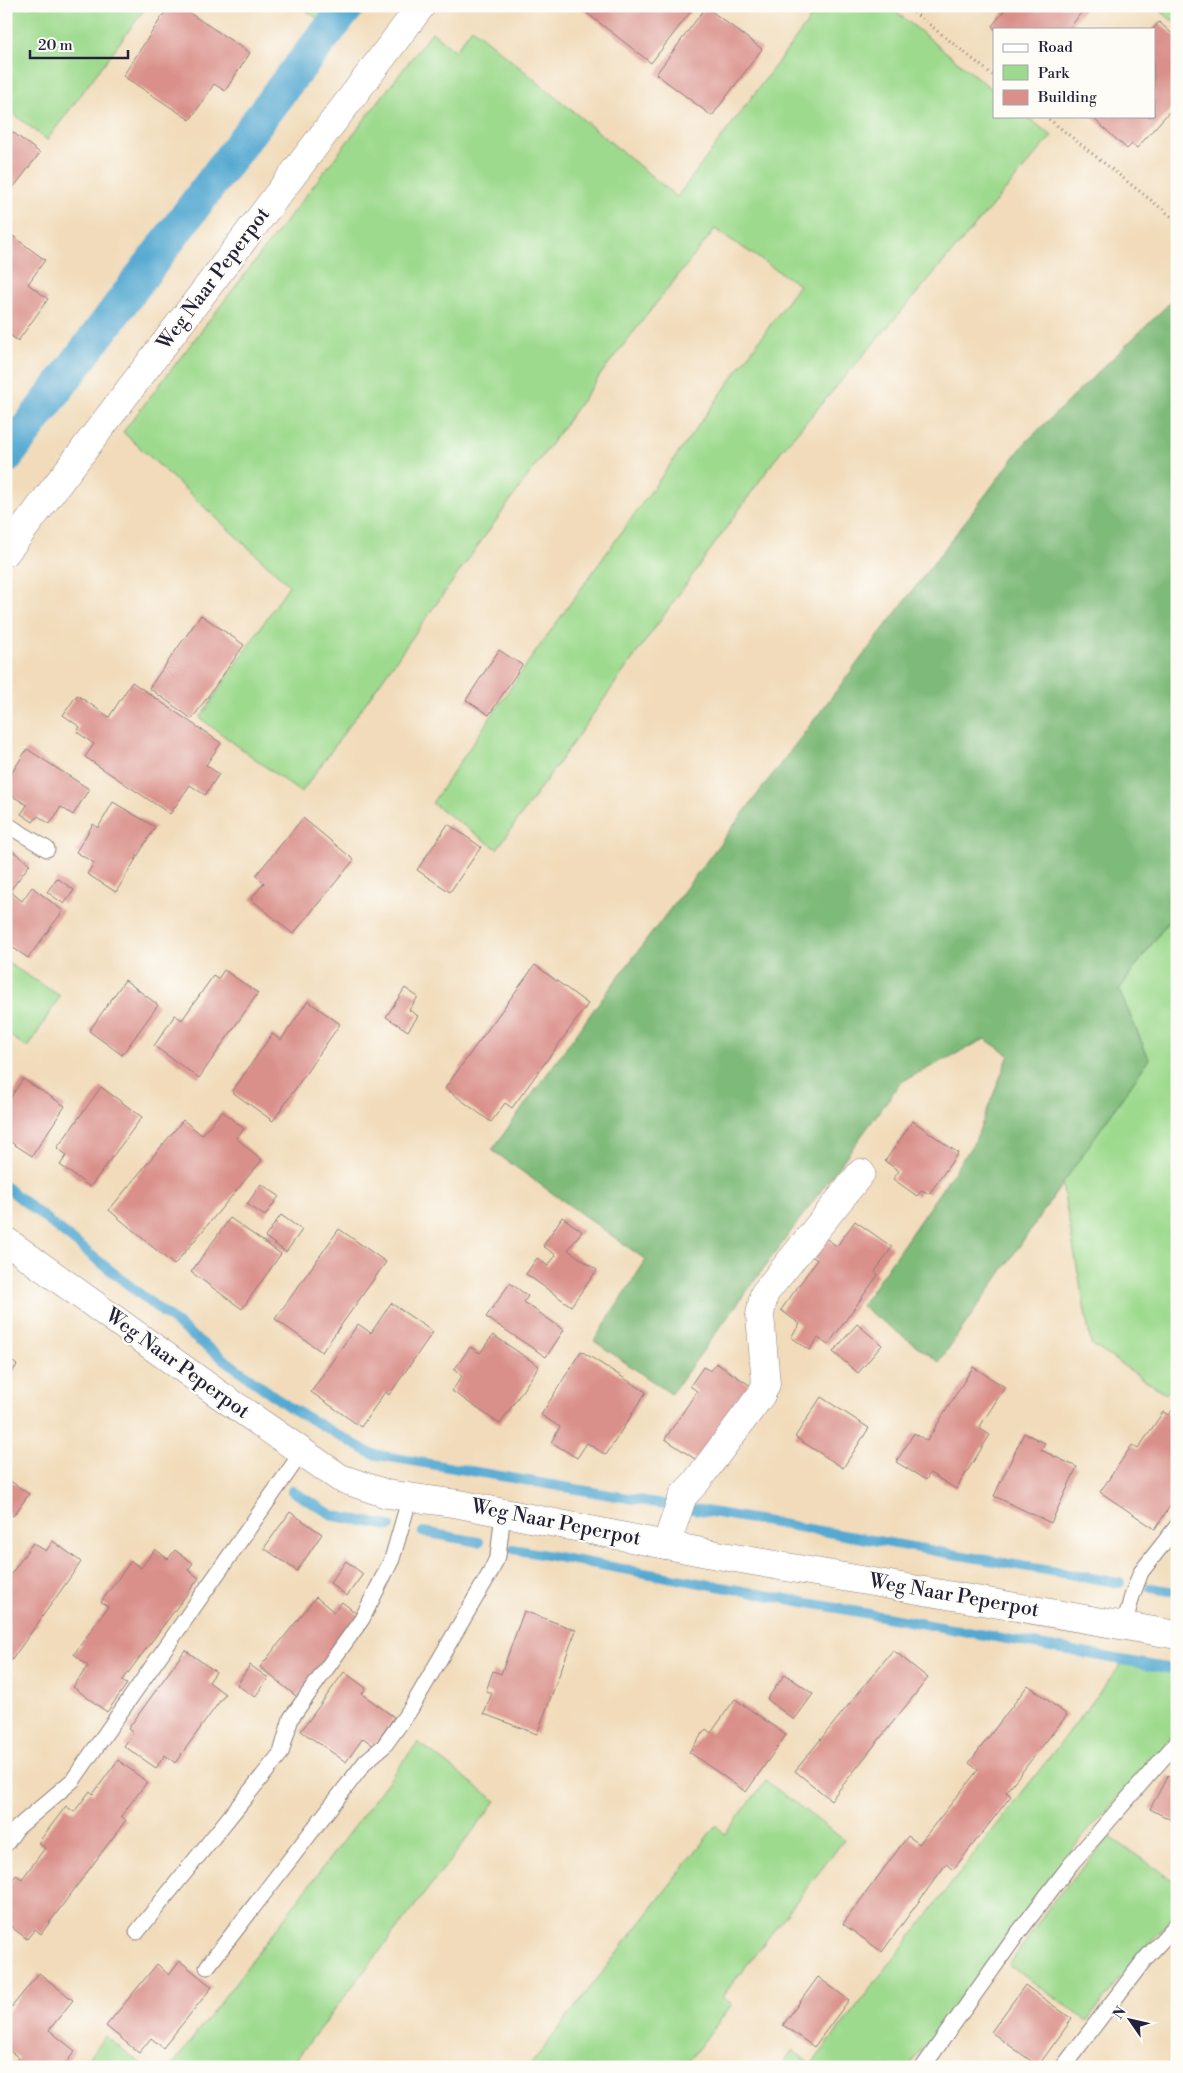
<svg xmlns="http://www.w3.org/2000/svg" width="1183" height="2073" viewBox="0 0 1183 2073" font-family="'Libre Bodoni',serif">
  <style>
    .green { fill: #9eda8e; stroke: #607e64 }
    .forest { fill: #7eba79; stroke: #506e5a }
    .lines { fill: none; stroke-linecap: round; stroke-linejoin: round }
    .stream { stroke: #55a9d1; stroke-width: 10 }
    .canal { stroke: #55a9d1; stroke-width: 34 }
    .building { fill: #da908a }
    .lane-casing { stroke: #8a7e7a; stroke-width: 17 }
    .street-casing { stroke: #8a7e7a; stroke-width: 29 }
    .secondary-casing { stroke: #8a7e7a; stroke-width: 29 }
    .path { stroke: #8a7e7a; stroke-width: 3; stroke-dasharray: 1 4; stroke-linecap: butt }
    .lane { stroke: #fff; stroke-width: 15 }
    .street { stroke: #fff; stroke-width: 28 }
    .secondary { stroke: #fff; stroke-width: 28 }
    .labels { text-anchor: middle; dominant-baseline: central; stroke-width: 4.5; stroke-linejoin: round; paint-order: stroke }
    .street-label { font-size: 20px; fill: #22223b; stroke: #fdfcf7 }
  </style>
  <rect width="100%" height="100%" fill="#fdfcf7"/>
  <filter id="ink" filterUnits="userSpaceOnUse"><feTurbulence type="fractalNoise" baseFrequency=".02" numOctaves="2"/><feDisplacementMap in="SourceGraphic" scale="10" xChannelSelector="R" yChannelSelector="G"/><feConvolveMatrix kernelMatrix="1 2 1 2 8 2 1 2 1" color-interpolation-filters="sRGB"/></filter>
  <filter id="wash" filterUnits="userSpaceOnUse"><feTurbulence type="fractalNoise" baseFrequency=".0096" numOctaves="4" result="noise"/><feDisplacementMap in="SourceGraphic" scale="20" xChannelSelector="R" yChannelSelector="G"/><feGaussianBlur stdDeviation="1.12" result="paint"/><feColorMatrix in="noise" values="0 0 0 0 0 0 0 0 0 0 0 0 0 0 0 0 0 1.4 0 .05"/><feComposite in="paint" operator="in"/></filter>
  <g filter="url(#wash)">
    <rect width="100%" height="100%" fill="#f1dbba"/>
    <path class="green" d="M6,6H147L47,140L6,108Z
      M300,6H348L331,28Z
      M820,6H889L994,91V116H1026L1052,136L781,451L497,849L432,803L529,661L799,285L715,229L606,367L301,793L200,718L289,585L123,432L432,32L455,51L472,28L677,197Z
      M1154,6H1177V24Z
      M1177,909V1380L1166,1394L1091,1344L1062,1184L1149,1059L1119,990Z
      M6,962L60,996L28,1048L6,1033Z
      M1124,1661L1177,1670V1732L1072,1849L909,2067H780L793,2050L811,2065Z
      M418,1742L496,1801L290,2067H171Z
      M766,1781L844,1840L722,1997L732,2004L684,2067H529L716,1825L725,1834Z
      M1110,1837L1177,1883V1914L1143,1949L1087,2021L1009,1965L1054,1900Z
      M105,2036L145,2067H81Z"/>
    <path class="forest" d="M1177,296V909L1119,990L1149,1059L939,1362L861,1306L975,1141L1009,1055L985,1039L901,1082L671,1394L594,1341L646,1260L492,1150L600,1001L1025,443Z"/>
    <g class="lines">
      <path class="stream" d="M6,1187L195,1338L289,1407L372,1454L669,1505
        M292,1491L334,1516L390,1526
        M688,1508L1120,1583
        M423,1532L479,1542
        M513,1549L1177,1670
        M1151,1588L1177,1592"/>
      <path class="canal" d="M6,457L281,90L348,6"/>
    </g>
    <g id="blocks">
      <path class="building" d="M169,6H179L250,53L225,91L214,84L190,120L123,76Z
        M578,6H695L651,63Z
        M1008,6H1086L1069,29H995L992,26Z
        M706,7L762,49L712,116L656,74Z
        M1159,22L1177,38V103L1137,148L1132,144L1127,149L1091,116H1154L1153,29Z
        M6,127L40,153L6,197Z
        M10,234L45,260L28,284L48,299L18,341L6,332V240Z
        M201,615L244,645L192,719L149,688Z
        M499,650L522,665L489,715L466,700Z
        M132,682L221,743L206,765L219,774L205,795L190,785L170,814L85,757L94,744L77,732L80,727L63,715L77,695L109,717Z
        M27,749L89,789L73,815L61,807L50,824L38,816L33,822L21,814L27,805L6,792V782Z
        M113,802L155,827L116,892L87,874L94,863L76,852L93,824L98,828Z
        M303,818L354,860L293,934L251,899L264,883L256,875Z
        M448,824L481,847L450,892L417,870Z
        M6,846L30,864L10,891L22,901L32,887L63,911L28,958L6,943Z
        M57,878L74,890L64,904L47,892Z
        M535,965L588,1004L512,1108L505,1103L491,1122L445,1088Z
        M224,970L258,993L199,1078L154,1046L175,1015L182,1020L213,976L218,979Z
        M125,980L158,1005L122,1055L89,1031Z
        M405,988L418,997L409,1010L418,1016L408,1031L386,1017Z
        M308,1001L340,1024L273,1121L232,1092L272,1034L281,1040Z
        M23,1079L65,1106L32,1156L6,1139V1104Z
        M101,1087L142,1117L90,1187L60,1165L67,1155L57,1148Z
        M222,1111L244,1129L236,1138L262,1160L174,1265L109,1210L183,1120L202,1135Z
        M913,1121L958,1153L929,1194L922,1190L917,1196L893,1179L899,1171L885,1161Z
        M261,1184L279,1196L265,1216L247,1204Z
        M281,1215L302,1230L286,1252L265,1237Z
        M562,1217L582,1231L568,1250L597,1270L571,1306L526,1274L537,1258L548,1266L556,1255L543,1246Z
        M230,1218L281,1254L242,1309L191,1272Z
        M855,1221L892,1247L875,1272L878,1275L828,1345L818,1338L809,1350L791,1337L800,1324L781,1310L817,1260L803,1250L816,1232L837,1246Z
        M339,1229L386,1262L322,1352L275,1319Z
        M510,1283L528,1296L524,1302L564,1330L546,1357L486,1317Z
        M391,1303L433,1332L389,1395L385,1392L361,1427L311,1392L358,1324L371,1333Z
        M857,1324L882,1345L858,1373L833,1352Z
        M493,1335L539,1366L500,1424L452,1391L462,1376L454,1370L470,1347L480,1353Z
        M581,1351L646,1392L606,1455L587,1443L577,1458L551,1442L560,1427L541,1415Z
        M6,1357L17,1365L6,1380Z
        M716,1363L751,1386L707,1467L665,1439L697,1391L690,1386L703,1367L711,1371Z
        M973,1367L1005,1387L979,1428L990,1435L956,1489L930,1473L926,1480L896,1462L914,1433L927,1441Z
        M821,1397L869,1428L843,1468L795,1437Z
        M1177,1403V1506L1175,1509L1170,1506L1155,1529L1100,1492L1132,1445L1138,1449L1163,1412L1169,1415Z
        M1024,1433L1045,1443L1041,1450L1077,1467L1051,1523L994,1496Z
        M6,1478L29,1494L13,1516L6,1512Z
        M290,1512L322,1534L297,1571L264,1548Z
        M53,1541L81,1562L6,1668V1581L33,1543L46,1551Z
        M155,1549L168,1559L175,1550L193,1563L188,1570L199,1578L122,1681L127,1684L107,1712L73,1687L88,1666L74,1654L108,1607L101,1602L131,1561L141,1568Z
        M346,1561L363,1574L347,1596L330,1583Z
        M316,1597L334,1612L342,1602L361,1617L297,1697L260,1667Z
        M524,1611L576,1630L537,1734L484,1714L492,1693L486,1691L493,1671L501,1674Z
        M185,1650L216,1672L209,1682L225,1694L175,1763L165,1755L156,1768L124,1746L133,1733L128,1729Z
        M893,1650L928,1678L831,1800L795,1771Z
        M250,1665L268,1678L255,1697L237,1685Z
        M344,1672L366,1688L362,1694L394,1717L374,1746L363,1738L346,1762L301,1731Z
        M785,1674L813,1694L794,1720L767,1699Z
        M1028,1685L1067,1715L1006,1792L1011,1796L953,1870L946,1864L882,1952L843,1924L908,1836L919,1844L978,1770L969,1763Z
        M735,1699L786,1735L746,1792L689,1752L706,1729L711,1733Z
        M118,1760L147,1782L121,1816L126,1820L41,1934L35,1929L27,1939L6,1923V1888L16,1875L22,1879L45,1848L38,1843L66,1806L74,1812L90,1791L93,1794Z
        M1168,1775L1177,1780V1823L1150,1809Z
        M180,1961L212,1987L163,2048L151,2038L139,2053L106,2026L157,1964L169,1975Z
        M39,1973L73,2000L49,2030L75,2051L63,2067H13L19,2058L6,2048V2014Z
        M818,1977L849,2000L814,2047L783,2025Z
        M1025,1985L1072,2019L1038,2066L991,2032Z"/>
    </g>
  </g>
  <g filter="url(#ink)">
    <use href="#blocks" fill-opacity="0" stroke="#8a7e7a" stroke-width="1"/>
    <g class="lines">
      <defs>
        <path id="lane" d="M6,824L47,849
          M1124,1626L1132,1596L1141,1572L1177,1526
          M6,1844L17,1828L73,1780L302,1452
          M137,1932L281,1753L291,1718L362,1619L392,1559L410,1497
          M207,1967L366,1761L384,1746L410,1710L490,1573L498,1556L503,1513
          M923,2067L1018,1933L1071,1864L1177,1742
          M1063,2067L1145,1959L1177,1924"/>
        <path id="street" d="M666,1545L683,1496L696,1482L761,1395L766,1384L760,1315L764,1294L861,1173"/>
        <path id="secondary" d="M6,552L421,6
          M6,1241L217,1393L340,1478L387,1494L459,1504L712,1554L1177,1635"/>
      </defs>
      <use href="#lane" class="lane-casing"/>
      <use href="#street" class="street-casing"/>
      <use href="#secondary" class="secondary-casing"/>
      <path class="path" d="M906,6L994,76
        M1045,116L1177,221"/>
      <use href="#lane" class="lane"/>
      <use href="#street" class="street"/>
      <use href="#secondary" class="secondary"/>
    </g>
  </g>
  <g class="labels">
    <g class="street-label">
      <text transform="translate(214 279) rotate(-53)">Weg Naar Peperpot</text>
      <text transform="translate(177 1364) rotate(36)">Weg Naar Peperpot</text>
      <text transform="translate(556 1523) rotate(11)">Weg Naar Peperpot</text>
      <text transform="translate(954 1596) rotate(10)">Weg Naar Peperpot</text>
    </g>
  </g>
  <rect width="1183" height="2073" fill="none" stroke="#fdfcf7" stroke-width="25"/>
  <rect x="993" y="28" width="162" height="90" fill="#fdfcf7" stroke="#a5a5ac"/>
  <rect x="1003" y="44" width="25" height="8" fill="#ffffff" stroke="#a5a5ac"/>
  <text x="1038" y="52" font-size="15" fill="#22223b">Road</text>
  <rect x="1003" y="65" width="25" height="15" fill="#9eda8e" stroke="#a5a5ac"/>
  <text x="1038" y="78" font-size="15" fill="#22223b">Park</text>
  <rect x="1003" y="90" width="25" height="15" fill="#da908a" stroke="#a5a5ac"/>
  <text x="1038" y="102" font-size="15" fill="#22223b">Building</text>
  <g transform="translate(1130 2020) rotate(304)" stroke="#fdfcf7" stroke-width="4" paint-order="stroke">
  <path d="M0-4L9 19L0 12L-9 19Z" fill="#22223b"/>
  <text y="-8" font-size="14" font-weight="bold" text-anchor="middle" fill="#22223b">N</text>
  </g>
  <path d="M30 50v8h98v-8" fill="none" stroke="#22223b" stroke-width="2.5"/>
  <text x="38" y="50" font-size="15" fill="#22223b" stroke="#fdfcf7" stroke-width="4" paint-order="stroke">20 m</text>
</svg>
